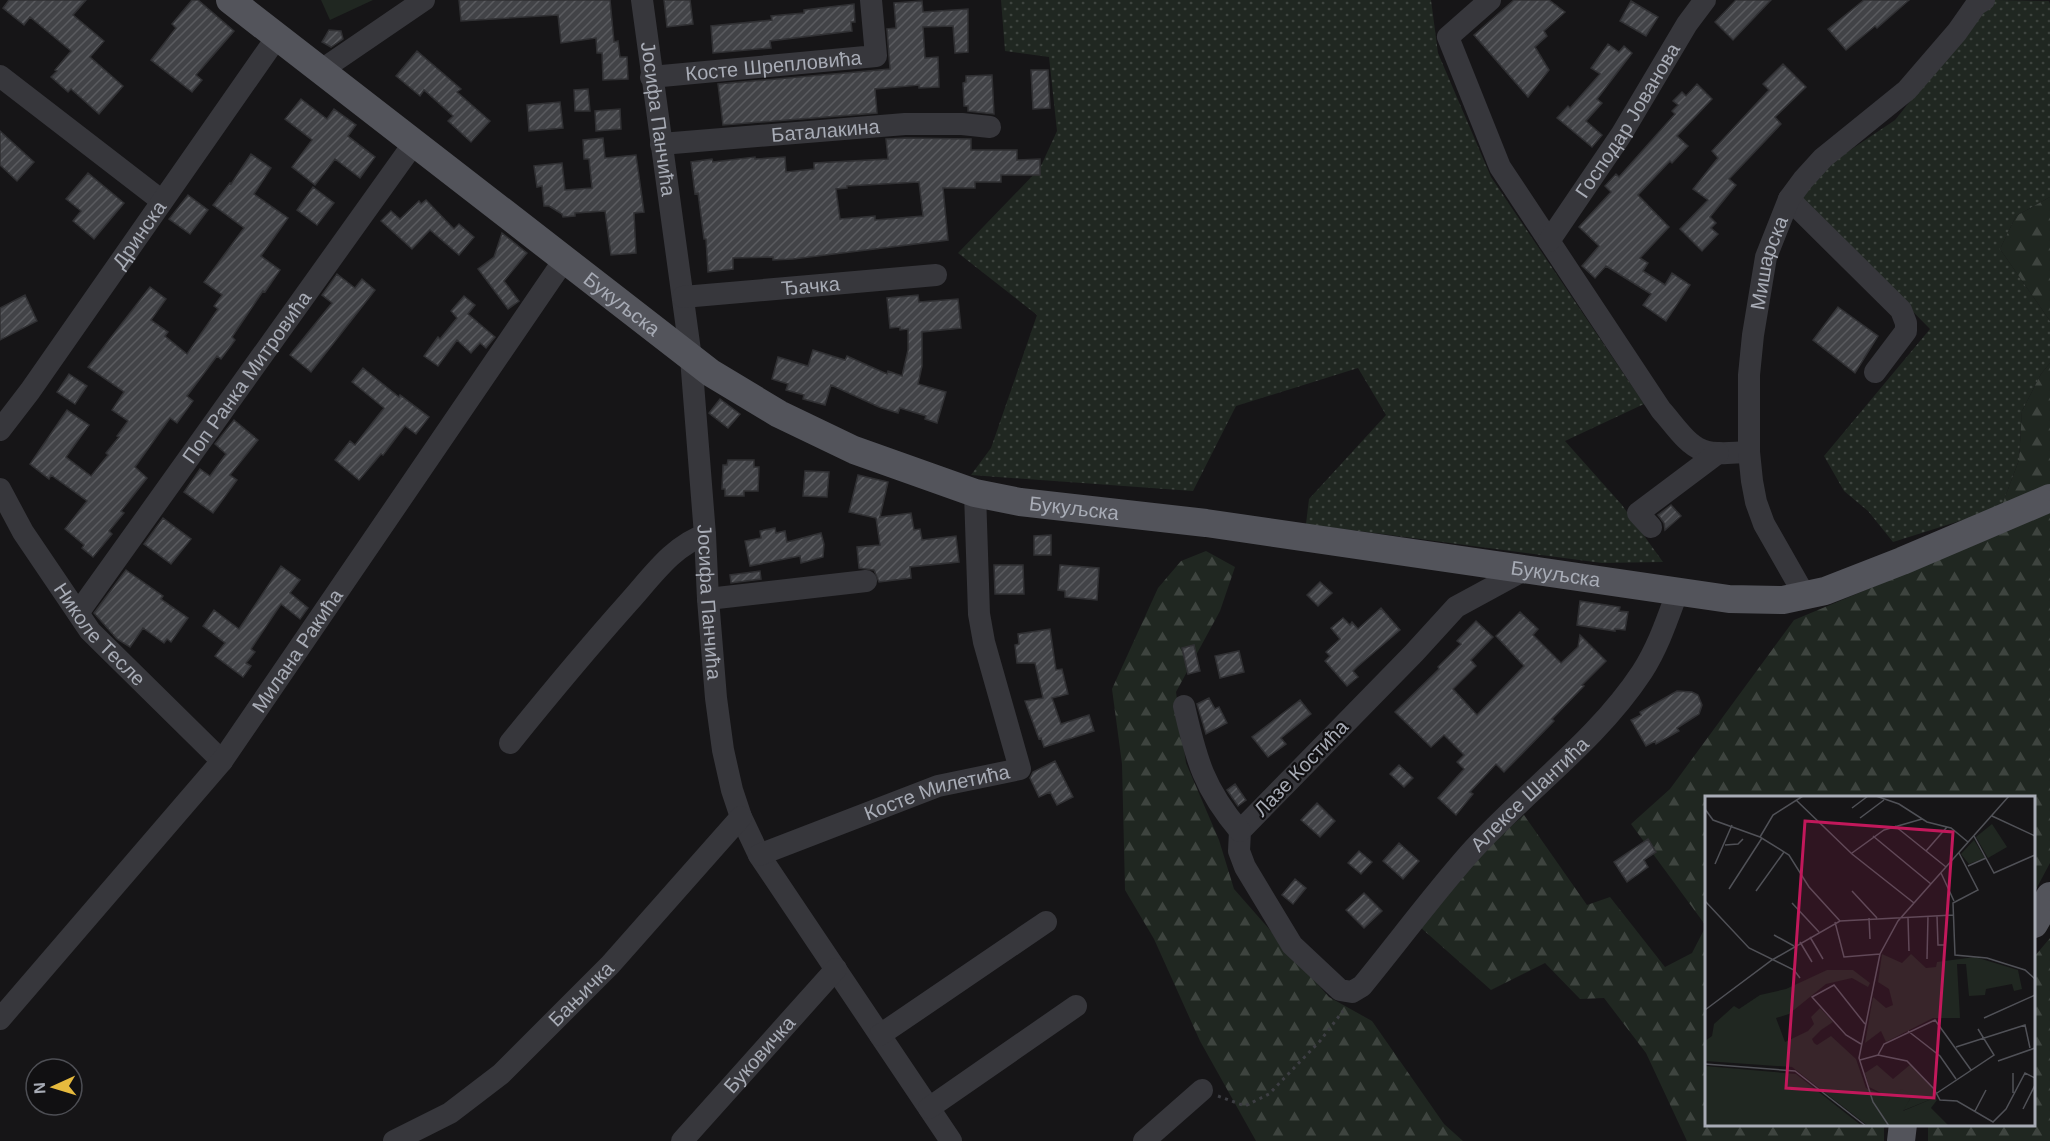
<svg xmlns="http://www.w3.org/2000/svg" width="2050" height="1141" viewBox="0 0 2050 1141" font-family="Arial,sans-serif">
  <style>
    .grass { fill: url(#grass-dots) }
    .forest { fill: url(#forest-firs) }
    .garden { fill: #202721 }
    .building { fill: url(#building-hatch); stroke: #303033; stroke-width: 1.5; fill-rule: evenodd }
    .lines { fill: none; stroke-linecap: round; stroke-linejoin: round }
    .path { stroke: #3d3e43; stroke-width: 3; stroke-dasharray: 3 4.5; stroke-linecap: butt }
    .minor { stroke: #37373c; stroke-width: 22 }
    .major { stroke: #53545b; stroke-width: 28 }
    .labels { text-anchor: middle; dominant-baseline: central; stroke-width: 4.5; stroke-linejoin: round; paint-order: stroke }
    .street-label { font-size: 20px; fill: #a8acb6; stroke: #111012 }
    .inset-road { fill: none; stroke: #505157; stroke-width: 1.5 }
    .view { fill: #c2185b; fill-opacity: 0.15; stroke: #c2185b; stroke-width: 3 }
    .inset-edge { fill: none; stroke: #a8acb6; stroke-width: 3 }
  </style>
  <defs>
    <pattern id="grass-dots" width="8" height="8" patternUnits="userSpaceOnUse" patternTransform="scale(1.5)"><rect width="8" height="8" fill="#202721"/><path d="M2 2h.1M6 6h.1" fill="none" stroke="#3e443f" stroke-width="1.8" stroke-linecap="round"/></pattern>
    <pattern id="forest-firs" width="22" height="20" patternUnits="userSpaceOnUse" patternTransform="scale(1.5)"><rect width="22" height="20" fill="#202721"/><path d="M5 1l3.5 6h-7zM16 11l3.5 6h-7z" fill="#3e443f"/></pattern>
    <pattern id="building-hatch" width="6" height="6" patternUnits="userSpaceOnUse" patternTransform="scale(1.5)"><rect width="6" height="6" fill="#424347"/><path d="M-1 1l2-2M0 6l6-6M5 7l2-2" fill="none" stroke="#5a5b5f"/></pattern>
  </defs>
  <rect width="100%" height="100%" fill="#161517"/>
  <path class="grass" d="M1001,0H1431L1438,53L1491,177L1644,404L1565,441L1622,505L1663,562L1602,563L1306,524L1309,499L1386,415L1358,368L1236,406L1193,491L971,475L991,448L1037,315L958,253L1040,168L1057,131L1049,57L1005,51Z
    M1995,0L2049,1L2050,4V197L2016,216L2000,249L2050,321V363L2041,374L2022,411L2019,460L2001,508L1893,542L1868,511L1844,491L1824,456L1930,329L1801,198L1828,165L1895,120L1960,39Z"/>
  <path class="forest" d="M2050,197V321L2000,249L2016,216Z
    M2050,363V863L2034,893V798H1706V1124L1884,1125V1141H1687L1646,1053L1604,998L1580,999L1545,963L1491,990L1420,927L1470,862L1524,815L1587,905L1610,897L1665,967L1692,953L1706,926L1631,824L1670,789L1794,620L2007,531L2001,508L2019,460L2022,411L2041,374Z
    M1206,551L1235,567L1220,611L1176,692L1186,763L1219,840L1234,889L1329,997L1372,1021L1444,1124L1463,1141H1256L1200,1041L1154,939L1125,890L1122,764L1112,689L1158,588L1181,561Z
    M2050,938V1141H1928V1125L2034,1124V957Z"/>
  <path class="garden" d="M321,0H373L330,20Z"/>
  <path class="building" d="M9,0H86L73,15L104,41L90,57L123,86L99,114L71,89L68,92L51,77L57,71L55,70L71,51L30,17L24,25L3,8Z
    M192,0H198L234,31L196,75L202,80L192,92L151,60L176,28L172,24Z
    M459,0H610L614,42L618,41L620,57H627L628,79L603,80L602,53H597L596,38L561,43L558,15L461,21Z
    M664,0H690L693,24L667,27Z
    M1514,0H1549L1565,12L1544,31L1547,36L1535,47L1549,70L1528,97L1474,35Z
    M1736,0H1771L1733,40L1715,22Z
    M1864,0H1909L1877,28L1875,26L1846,50L1828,29Z
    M922,1L923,12L968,9V52L955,53L953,26L923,27L925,58L938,57L939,87L919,88V85L875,89L877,113L723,125L718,84L890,69L887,29L896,28L894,3Z
    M1631,1L1658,17L1646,36L1620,21Z
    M854,4L855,22H851L852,31L770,41L771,48L713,53L711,26L772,20L771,16L804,13V10Z
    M329,30L341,31L343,39L331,47L322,42Z
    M1608,44L1619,52L1624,46L1632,53L1597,99L1602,103L1586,121L1602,135L1592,147L1557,118L1568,106L1570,108L1600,74L1591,68Z
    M417,51L461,89L457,92L490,121L471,142L448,121L453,116L424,90L420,96L396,76Z
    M1783,64L1806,87L1775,117L1781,124L1729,179L1736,185L1710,217L1716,223L1711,228L1718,234L1702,251L1680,229L1708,200L1693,189L1718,158L1712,151L1769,90L1763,84Z
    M1031,70H1048L1050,108L1033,109Z
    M992,75L994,114L968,111V106H964L963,83L966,82V76Z
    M1697,84L1712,99L1677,136L1688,146L1672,163L1670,161L1638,195L1669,227L1640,258L1648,263L1643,271L1665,285L1672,273L1690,285L1666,321L1643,305L1651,294L1606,266L1595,278L1582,266L1599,246L1579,227L1611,192L1605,186L1616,174L1619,177L1675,114L1672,111L1678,105L1673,101L1682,92L1686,96Z
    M588,89L590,111H575L574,90Z
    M301,99L327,119L334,109L356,125L348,136L375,157L360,178L335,159L315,185L292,167L312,140L285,119Z
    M560,102L563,128L529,131L527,105Z
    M620,109L621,129L596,131L595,111Z
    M0,131L34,162L17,181L0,165Z
    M603,138L605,158L636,155L644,212L634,213L636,253L611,255L605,211L575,213V216L563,217L562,214L549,206H544L542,186L537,187L534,166L562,163L565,190L592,188L589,159H584L583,140Z
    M906,138L971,139V150H1017V160L1040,159V175H1001V182H975V188H943L948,240L793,259L773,260V257L733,258V269L708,272L706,239H704L698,193L695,194L691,162L712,159L713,162L755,157V159L785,157L786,172L814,169V163L888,159L886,139ZM919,182L923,216L875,220V216L840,219L836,189L847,188V186Z
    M251,154L271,168L254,194L288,218L261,256L280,270L265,292L263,291L232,337L235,340L221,359L217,356L187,396L193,401L177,423L170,418L135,467L147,478L121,511L124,513L109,531L112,534L93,557L82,548L84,545L65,529L87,501L51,475L49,479L30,464L67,410L89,425L66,457L91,476L108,455L106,453L119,437L117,436L128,421L112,410L124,392L88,367L150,287L166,299L151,320L168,332L165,336L187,354L218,309L214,306L222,295L204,282L244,228L213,205L230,183L231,184Z
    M88,173L124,203L94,239L73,221L81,211L66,199Z
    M313,187L334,203L317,225L297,210Z
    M188,195L208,210L190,234L169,219Z
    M426,200L454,229L459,224L474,237L459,255L430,230L412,249L381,221L391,211L400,219L419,201L421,204Z
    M502,233L527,253L504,281L519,301L508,309L478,269L494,257Z
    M337,274L355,288L362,279L375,290L311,372L290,355L332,303L322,295Z
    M25,295L37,321L0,340V308Z
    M918,295L919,302L958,299L961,328L922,332V366L918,384L946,392L937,423L925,419L926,416L900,408L898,413L879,407L831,385L825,405L803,399L804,395L786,390L788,384L772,379L778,357L808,366L813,350L845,360L847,356L887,374L888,371L902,376L908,350V329L900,330V327L890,328L887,298Z
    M464,296L475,305L468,314L495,337L486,348L480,343L471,353L457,340L438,366L424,356L438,337L440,339L457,318L451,311Z
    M1838,307L1878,336L1855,373L1813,340Z
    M363,368L399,397L400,395L429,417L416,434L405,426L383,455L381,454L359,480L335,460L350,441L355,445L384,408L352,382Z
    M69,374L87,386L75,404L57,392Z
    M720,399L740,414L728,428L709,413Z
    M234,420L258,440L230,475L237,480L213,513L184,492L200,469L210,476L226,454L215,444Z
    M728,460H754V467H759L758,491H744V496H725V489H722L723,465H727Z
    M805,471L829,472L827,497L803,496Z
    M858,475L888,482L880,517L911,513L914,530L920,529L922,540L956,536L959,562L910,567L911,578L879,582L874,570L859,568L857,547L880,545L876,518L849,512Z
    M1671,505L1681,516L1665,530L1664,523L1658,515Z
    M163,518L191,539L171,564L144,544Z
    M775,528L776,533L785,531L787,542L821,533L824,544L823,557L801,563L800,556L750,566L745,541L761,538L760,531Z
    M1051,535V555H1034V536Z
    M994,565H1023L1024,594H995Z
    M1060,565L1099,568L1097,600L1065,597V591L1058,590Z
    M281,566L300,580L290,593L308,608L300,619L281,604L251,649L255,652L246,663L251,666L243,677L215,656L225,643L203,626L214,610L239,629Z
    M126,570L163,596L161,599L188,618L171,642L167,639L164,643L143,628L130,647L117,639L94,613Z
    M760,571L761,579L731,583L730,575Z
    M1320,582L1332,593L1318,606L1307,595Z
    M1580,601L1620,607L1619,611L1628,612L1625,630L1615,629V631L1577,625Z
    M1381,608L1400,630L1357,667L1353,671L1358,677L1347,686L1325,661L1330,656L1326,652L1340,639L1331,628L1343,618L1350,625L1352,622L1358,629Z
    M1520,612L1538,629L1533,635L1561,663L1578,647L1580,635L1606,661L1582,685L1584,686L1552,719L1554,721L1504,772L1496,764L1470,792L1473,794L1456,815L1438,798L1464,769L1457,762L1464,755L1444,735L1431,747L1395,712L1439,669L1438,667L1461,644L1457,641L1476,621L1493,637L1471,660L1476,666L1453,689L1477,715L1524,666L1496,636Z
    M1050,629L1056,670L1062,669L1068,694L1052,698L1061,724L1089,715L1094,731L1044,747L1041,738L1039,739L1025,701L1043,698L1035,663H1017L1015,645L1019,644L1018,634Z
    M1194,645L1200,671L1188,674L1182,648Z
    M1239,651L1244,672L1220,678L1215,656Z
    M1677,691L1692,692L1698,695L1702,705L1699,714L1677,728L1679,731L1656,744L1655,741L1646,746L1631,720L1641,715L1640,712Z
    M1209,698L1215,709L1219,707L1227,723L1206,734L1197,704Z
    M1300,700L1311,714L1281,738L1286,744L1268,757L1252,737Z
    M1055,761L1073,797L1057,805L1050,792L1039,797L1030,778L1033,772Z
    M1399,765L1413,778L1404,787L1390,774Z
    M1235,784L1246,800L1238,806L1227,790Z
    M1317,803L1335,821L1320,837L1301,820Z
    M1648,839L1656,852L1644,860L1648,867L1627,882L1614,862Z
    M1399,843L1419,861L1403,879L1383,861Z
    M1359,851L1372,862L1361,874L1348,863Z
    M1295,879L1306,888L1293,904L1282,895Z
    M1364,893L1382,911L1364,928L1346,910Z"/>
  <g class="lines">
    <path class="path" d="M1218,1096L1245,1106L1269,1094L1320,1041L1343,1011"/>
    <g class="minor">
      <path id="s1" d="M642,0L691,358L705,535L708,599L716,698L723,750L732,790L741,817L759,855L951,1141"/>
      <path d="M1490,0L1448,37L1500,167L1661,410C1673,423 1686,444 1702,450C1716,456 1734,452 1749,452"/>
      <path d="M320,71L424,0"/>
      <path d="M0,76L162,201"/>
      <path id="s2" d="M651,77L876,56L871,0"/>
      <path id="s3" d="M661,144L905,124H962L990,127"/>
      <path d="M1789,199L1901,310L1906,323V331L1875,372"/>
      <path id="s4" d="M1549,241L1621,135L1687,24L1705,0"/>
      <path id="s5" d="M683,297L936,275"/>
      <path id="s6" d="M0,430L30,391L277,37"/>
      <path id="s7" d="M0,489L23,532L90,631L222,761"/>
      <path d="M1651,527L1638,513L1718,453"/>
      <path id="s8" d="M1528,568L1456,607L1414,653L1240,831L1239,851L1245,867L1292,945L1340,990L1352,992L1362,986C1398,942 1432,896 1469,854C1524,792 1596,742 1642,672C1658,647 1667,620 1677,593"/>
      <path id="s9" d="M1805,596L1764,524L1756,502L1752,481L1749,452V375L1753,335L1766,257L1789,199L1803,180L1823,158L1907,90L1957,32L1976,5L1984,0"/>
      <path d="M708,599L866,581"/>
      <path id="s10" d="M78,613L414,143"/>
      <path d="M1184,706C1196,759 1204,789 1240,831"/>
      <path d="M510,743C548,696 587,649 628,603C650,579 673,545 705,535"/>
      <path id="s11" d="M759,855L938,786L1020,769L984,642L979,614L975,493"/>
      <path id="s12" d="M0,1019L222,761L564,260"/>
      <path d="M880,1035L1046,922"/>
      <path d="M929,1108L1076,1006"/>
      <path id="s13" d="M394,1141L450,1113L501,1074L610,965L741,817"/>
      <path id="s14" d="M682,1141L836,969"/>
      <path d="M1144,1141L1202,1090"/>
    </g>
    <g class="major">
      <path id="s15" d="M230,0L711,373L779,414L854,450L975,493L1020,502L1206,523L1729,599L1783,600L1825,591L1902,561L2050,498"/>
      <path d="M2034,924L2050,896"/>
      <path d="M1901,1141L1903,1124"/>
    </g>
  </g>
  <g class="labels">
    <g class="street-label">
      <text stroke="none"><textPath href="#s2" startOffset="123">Косте Шрепловића</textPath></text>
      <text stroke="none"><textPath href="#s1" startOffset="120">Јосифа Панчића</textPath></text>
      <text stroke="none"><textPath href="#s4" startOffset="144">Господар Јованова</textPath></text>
      <text stroke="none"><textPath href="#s3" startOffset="165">Баталакина</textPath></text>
      <text stroke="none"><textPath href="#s6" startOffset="240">Дринска</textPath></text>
      <text stroke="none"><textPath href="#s9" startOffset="348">Мишарска</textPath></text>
      <text stroke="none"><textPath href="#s5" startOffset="128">Ђачка</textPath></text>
      <text stroke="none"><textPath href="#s15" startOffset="496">Букуљска</textPath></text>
      <text stroke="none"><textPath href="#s10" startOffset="290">Поп Ранка Митровића</textPath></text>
      <text stroke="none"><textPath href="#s15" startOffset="1000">Букуљска</textPath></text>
      <text stroke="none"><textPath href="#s15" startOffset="1486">Букуљска</textPath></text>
      <text stroke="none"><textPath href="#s1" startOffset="606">Јосифа Панчића</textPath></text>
      <text stroke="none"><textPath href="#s7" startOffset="177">Николе Тесле</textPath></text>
      <text stroke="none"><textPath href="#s12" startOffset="474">Милана Ракића</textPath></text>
      <text transform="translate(1301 768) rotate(-46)">Лазе Костића</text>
      <text stroke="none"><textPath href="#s11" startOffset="189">Косте Милетића</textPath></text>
      <text stroke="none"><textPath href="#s8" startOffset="866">Алексе Шантића</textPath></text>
      <text stroke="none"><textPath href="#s13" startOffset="240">Бањичка</textPath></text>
      <text stroke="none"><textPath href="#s14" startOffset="116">Буковичка</textPath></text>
    </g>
  </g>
  <g transform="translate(1705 796)">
    <rect width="330" height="330" fill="#161517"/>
    <path d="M287,28L302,51L283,62L271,41ZM269,44L280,62L264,68L256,58ZM177,158L197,167L206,158L221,172L231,171L232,166L270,161L313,174L317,193L309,195L307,188L281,193L280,199L264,200L261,168H252L255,222H228L181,246L176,235L160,247L168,201L181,212L188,209L184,193L173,186ZM206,268L230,295L229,302L197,315L205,303L197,294L184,301L164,291L160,277L172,269L188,283Z" fill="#202721"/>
    <path d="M122,174H148L165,187L163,191L147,182L121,188L84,218L71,222L80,246L103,235L109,228L106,221L115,212L128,226L116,234L107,243L109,247L112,249L126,240L151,263L161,292L184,301L197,293L202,296L205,303L198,315L229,302L232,304L226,312L244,330H163L87,271L0,265V245L7,240L9,228L29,210L34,213L55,199L81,193ZM0,270L91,278L157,330H0Z" fill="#202721"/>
    <path class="inset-road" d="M171,0L194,8L222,26L246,32L263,46M91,4L147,58L209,107M147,12L163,0M0,13L8,24L55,41L84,59L104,91L135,125M287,20L330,40M155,22L179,4M190,30L241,71M168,40L226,88M269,40L289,77L330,59M55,41L68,19L98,0M20,49L33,48L38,43M221,55L242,31M147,57L179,34L217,23M254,57L273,94L248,107L250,159L282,162L320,174L330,183M10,68L27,29M263,70L281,62M236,77L249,105M24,93L57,42M51,95L79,56M147,95L172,122M0,105L44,152L89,174L95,182M87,107L114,136M232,120L233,149H241M164,122L165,143M203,122L204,155M130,126L139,161L175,158M69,139L89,150M105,141L118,163M95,146L107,166M222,163L223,120M0,214L67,164L135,125L248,119M279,222L330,199M203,235L235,260L251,283M156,248L141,239L107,201L129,189L160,228M251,251L320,229L325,252M173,259L179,248L230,224L266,274M155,264L173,259L202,265L229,293L235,304L252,305L288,326L301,313L320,277L330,282M293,265L330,252M0,268L90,275L161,330M308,277V297M232,297L289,259L273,233M318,313L330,289M270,315L281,294M184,330L168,306L154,262L175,158L193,125L304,0"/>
    <path class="view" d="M100,25L248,36L229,302L81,292Z"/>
    <rect width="330" height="330" class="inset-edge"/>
  </g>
  <g transform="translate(54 1087) rotate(266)"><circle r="28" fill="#111012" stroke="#4d4e54" stroke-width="1.5"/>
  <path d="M0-4.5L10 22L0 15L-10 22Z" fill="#e6ba3e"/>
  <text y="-9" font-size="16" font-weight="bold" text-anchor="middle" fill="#a8acb6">N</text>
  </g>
</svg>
